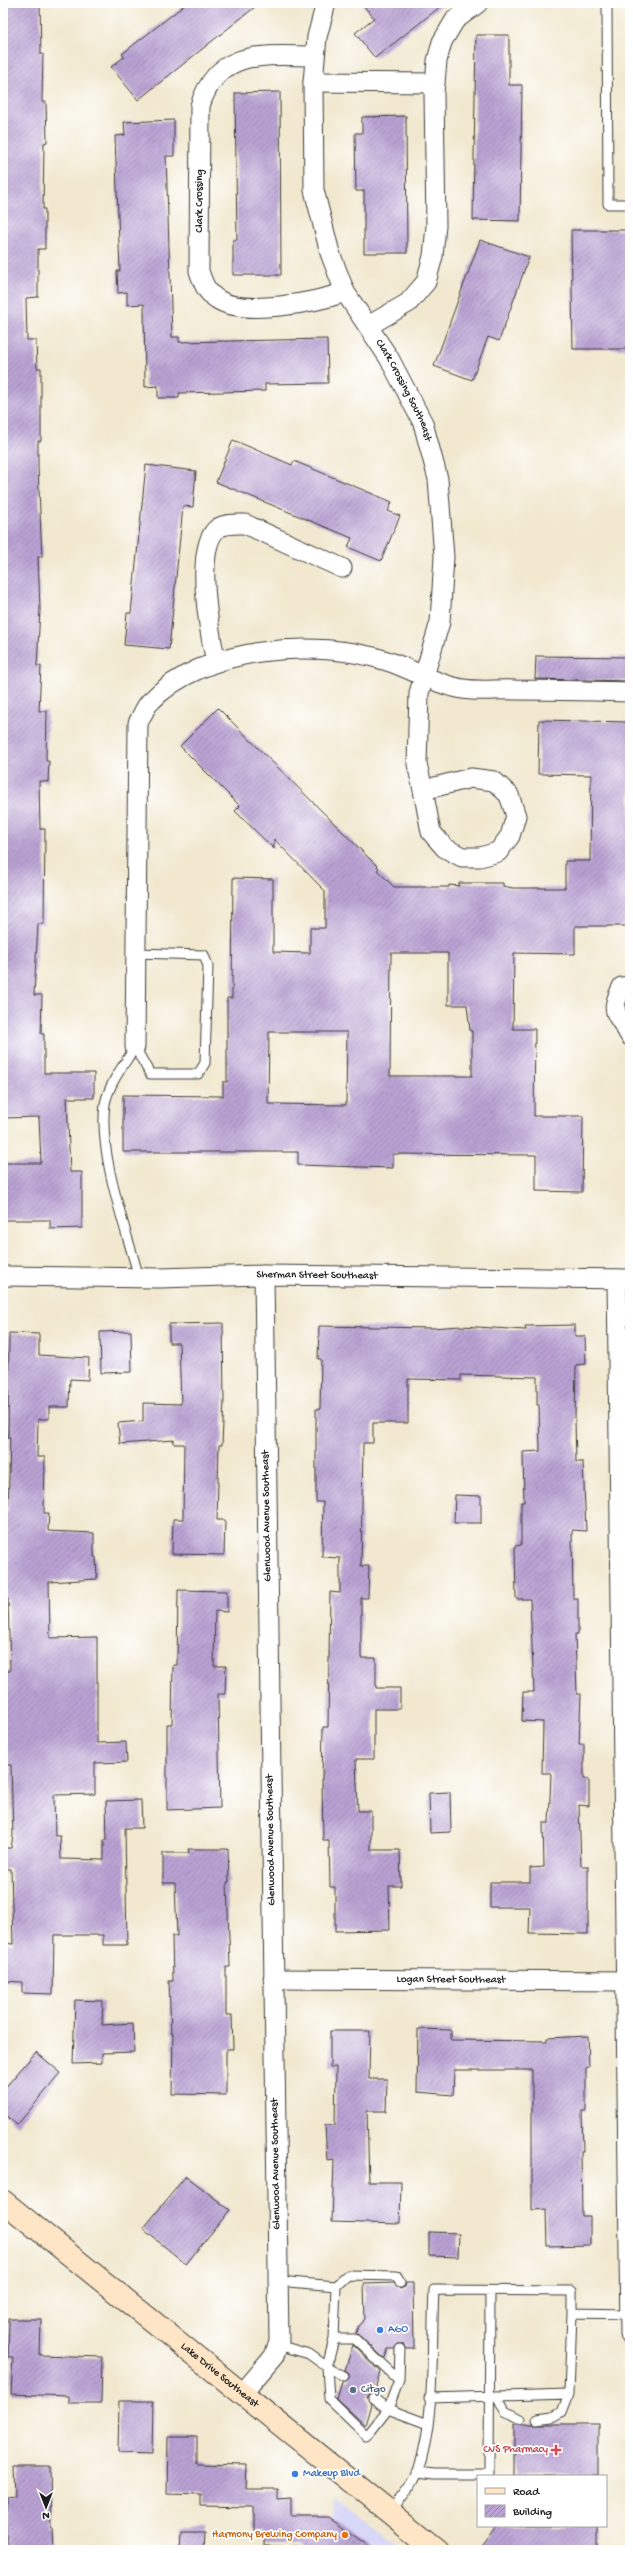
<svg xmlns="http://www.w3.org/2000/svg" width="633" height="2553" viewBox="0 0 633 2553" font-family="'Gochi Hand',sans-serif">
  <style>
    .built { fill: #d8d7f8 }
    .building { fill: url(#building-hatch); fill-rule: evenodd }
    .lines { fill: none; stroke-linecap: round; stroke-linejoin: round }
    .service-casing { stroke: #3c3b37; stroke-width: 11 }
    .minor-casing { stroke: #3c3b37; stroke-width: 21 }
    .secondary-casing { stroke: #3c3b37; stroke-width: 24 }
    .service { stroke: #fff; stroke-width: 9 }
    .minor { stroke: #fff; stroke-width: 19 }
    .secondary { stroke: #fde5c5; stroke-width: 22 }
    .shop-dot { fill: #3f7fe0; stroke: #fff; stroke-width: 1.5 }
    .service-dot { fill: #5c6f8a; stroke: #fff; stroke-width: 1.5 }
    .health-dot { fill: #e0444e; stroke: #fff; stroke-width: 1.5 }
    .food-dot { fill: #e8710a; stroke: #fff; stroke-width: 1.5 }
    .labels { text-anchor: middle; dominant-baseline: central; stroke-width: 3.5; stroke-linejoin: round; paint-order: stroke }
    .street-label { font-size: 11px; fill: #1c1c1c; stroke: #fff }
    .shop-label { font-size: 11px; fill: #366cbe; stroke: #fff; text-anchor: start }
    .service-label { font-size: 11px; fill: #4e5e75; stroke: #fff; text-anchor: start }
    .health-label { font-size: 11px; fill: #be3a42; stroke: #fff; text-anchor: end }
    .food-label { font-size: 11px; fill: #c56008; stroke: #fff; text-anchor: end }
  </style>
  <defs>
    <pattern id="building-hatch" width="6" height="6" patternUnits="userSpaceOnUse"><rect width="6" height="6" fill="#baa3d4"/><path d="M-1 1l2-2M0 6l6-6M5 7l2-2" fill="none" stroke="#9684ab"/></pattern>
  </defs>
  <rect width="100%" height="100%" fill="#fff"/>
  <filter id="ink" filterUnits="userSpaceOnUse"><feTurbulence type="fractalNoise" baseFrequency=".025" numOctaves="2"/><feDisplacementMap in="SourceGraphic" scale="8" xChannelSelector="R" yChannelSelector="G"/><feConvolveMatrix kernelMatrix="1 2 1 2 8 2 1 2 1" color-interpolation-filters="sRGB"/></filter>
  <filter id="wash" filterUnits="userSpaceOnUse"><feTurbulence type="fractalNoise" baseFrequency=".012" numOctaves="4" result="noise"/><feDisplacementMap in="SourceGraphic" scale="16" xChannelSelector="R" yChannelSelector="G"/><feGaussianBlur stdDeviation="0.9" result="paint"/><feColorMatrix in="noise" values="0 0 0 0 0 0 0 0 0 0 0 0 0 0 0 0 0 1.4 0 .05"/><feComposite in="paint" operator="in"/></filter>
  <g filter="url(#wash)">
    <rect width="100%" height="100%" fill="#f1e8cf"/>
    <path class="built" d="M334,2497L401,2550H332Z"/>
    <g id="blocks">
      <path class="building" d="M3,3H40L41,54H43L42,102H46L47,142L44,143L43,209H45V249H38V297L26,298L27,340H36L37,368H41V441H38V467L42,557H38L40,609L37,666H41L39,711H47L46,761H49L48,782L39,781L40,829H45L44,924H38L34,995H42L41,1034H44V1073H94V1098H67L70,1172H82V1228L50,1229V1220H3V1163H41L39,1117L3,1118Z
        M187,3H260L138,100L111,67L124,57L122,54Z
        M361,3H445L375,58L355,33L374,18Z
        M476,35H509V85H522L520,221L473,220Z
        M280,92L281,275H233V240H237L235,93Z
        M406,116L407,253H364V191H356L355,133H362V117Z
        M174,120V156H166L172,337H179V342L327,339L328,383L265,384V391L179,393V398H158V386L145,387L144,304L127,305V292L118,293L117,271H120L115,136L125,135L124,122Z
        M571,230H630V349H573Z
        M480,240L529,257L499,341L488,337L472,380L434,366Z
        M233,440L292,465L294,461L392,502L388,511L400,516L381,561L348,547L352,538L216,482Z
        M146,465L196,471L193,507L183,506L169,649L124,645L127,613H131Z
        M536,656L630,657V681L535,679Z
        M218,708L379,868L377,870L394,887H449V885L459,886V883H503V886L513,888H565V861H590L591,775L538,774L539,720L630,722V926H575V954L514,953L513,1029H535L534,1116H583L582,1192L536,1191V1155L393,1154V1168L298,1165V1152H123V1095L223,1096V1082H227V998H232L233,878L273,879V952L310,953V928H325V891L274,839V849L235,811L240,806L180,746ZM391,953H448V1005H467L470,1031H472V1076H390ZM269,1032H347L346,1105L268,1104Z
        M223,1323L224,1401L222,1445H219L217,1520H225L224,1555L172,1554L173,1519H183L184,1444H174V1440L120,1444L118,1423L143,1421V1403L181,1404L179,1343H169V1324Z
        M575,1325V1336H585L586,1364L576,1365L575,1419L576,1462H583L586,1531L572,1530L573,1599H578V1634H575L577,1694H581L579,1744H584V1779H589V1806L579,1805L581,1866H588V1934L529,1933L530,1907H490V1882H530V1868L544,1867L543,1823H549L551,1773H542L543,1722L522,1721L523,1692H534L530,1599H516L515,1546L521,1545V1502H524L523,1452L540,1451L539,1405H537V1377L461,1375V1380L408,1379V1423H373V1443H363L361,1566H369L368,1598H361V1658H376V1688H400V1709H374V1759H356L358,1811H371V1850H400L401,1886H389L390,1930L335,1931V1887H330L329,1840H323L322,1780L323,1727H328L330,1592L340,1593V1558L322,1557L323,1502H316V1409H320L321,1359H318L319,1326L432,1328L461,1326L526,1330L525,1326Z
        M131,1331L132,1372L101,1373L100,1332Z
        M9,1333L39,1334V1355L89,1358L88,1380L70,1379L69,1407H49V1419H38L37,1457H45L44,1513H49L48,1531L94,1533V1557H96L97,1579L49,1582L50,1638L97,1637V1743L126,1742L127,1762L95,1763V1794L54,1795L55,1836H60L61,1859L104,1860V1840H107L106,1801L141,1800L142,1828H125L127,1945H103V1935H54L53,1994L22,1993V1982L3,1981V1943L13,1944L11,1869H3V1848H11L13,1836L11,1765H3V1671H10L8,1599H3V1512H8L10,1437H8Z
        M455,1495L481,1496V1523H454Z
        M178,1590L227,1591V1612L215,1611L214,1666H226L225,1694H218L220,1808L167,1810V1724H172L173,1665H177Z
        M450,1792L451,1832L430,1833L429,1793Z
        M188,1849H228L229,1882H227L230,1967H226V2015H232L233,2049H226V2095L172,2094L173,2033H171L169,1981H173L172,1936H177L175,1883H163V1853H189Z
        M75,2000L103,2001L102,2025L133,2023L134,2052L102,2053V2063L73,2064Z
        M418,2029L451,2030V2040L547,2041V2038L588,2036L589,2067L586,2068V2111H582L583,2151H581L582,2216H590V2245L547,2246L546,2209L532,2210V2070H454L453,2095L417,2092Z
        M330,2031H370L369,2079H387L386,2111H367L369,2182H401L400,2224L332,2222L334,2160L327,2161L325,2125H335L336,2067H330Z
        M36,2052L61,2073L17,2125L3,2113V2090Z
        M186,2176L230,2210L186,2264L143,2229Z
        M429,2232L459,2233L458,2257L429,2256Z
        M394,2283L400,2289L405,2287L406,2283H413L414,2349H406L403,2344H398L394,2349H388L385,2359L356,2333L358,2326L365,2319L364,2284Z
        M9,2319H41L40,2355L102,2357L101,2403H69V2396L11,2394L13,2357H8Z
        M353,2345L381,2372L375,2392L370,2393L367,2397L371,2404L365,2425L337,2399L342,2382L349,2378V2373L345,2370Z
        M119,2401H153L152,2454L118,2453Z
        M514,2424H598V2476H514Z
        M168,2437H197V2464L247,2465L246,2489H278V2499L291,2498V2517H328L374,2550H300L299,2546H264V2531H253V2507L201,2506V2495L167,2494Z
        M14,2466H50L51,2527H53L54,2550H6V2497L15,2496Z
        M497,2526H598V2550H479Z
        M181,2531H205L204,2550H180Z"/>
    </g>
  </g>
  <g filter="url(#ink)">
    <use href="#blocks" fill-opacity="0" stroke="#3c3b37" stroke-width="1"/>
    <g class="lines">
      <defs>
        <path id="service" d="M607,3L608,204H630
          M135,953L204,955L208,966L205,1063L198,1074H150L135,1047C124,1065 109,1083 105,1104C98,1155 126,1228 139,1278
          M278,2281L336,2286
          M334,2339L336,2286L348,2275L397,2276L400,2283
          M278,2345L309,2354L327,2367L329,2399L367,2436L388,2409L428,2424
          M344,2376L327,2367L334,2339H355L399,2380L388,2409L373,2398
          M399,2380L400,2349
          M497,2396L505,2411L520,2419
          M429,2398L569,2394L572,2313
          M537,2419L553,2417L562,2412L569,2394
          M417,2472L434,2474H489L490,2291
          M390,2511C400,2499 412,2486 418,2471C436,2418 431,2346 434,2290L572,2291V2313L630,2314"/>
        <g id="minor">
          <path id="s1" d="M326,3L317,37L313,82L314,190L330,253L345,292L389,358L423,423L438,479L444,557L440,622L419,693L417,764L423,790L431,832L445,848L462,857H480L498,852L510,836L516,816L509,795L494,781L471,778L423,790"/>
          <path d="M315,56C265,56 218,47 200,106L199,271C203,283 206,292 217,299C243,317 317,302 345,292"/>
          <path d="M313,82L435,83"/>
          <path d="M368,326L408,303L426,282L433,256L436,226L434,93L437,61L442,42L455,20L478,3"/>
          <path d="M216,662C210,635 193,546 218,528C226,523 237,524 245,524L342,568"/>
          <path d="M630,986L622,987C608,1015 618,1012 630,1036"/>
          <path d="M135,1047L138,723C142,716 145,707 150,702C203,646 316,638 387,661C412,669 437,685 463,689C480,692 498,689 515,690C553,690 592,691 630,692"/>
          <path id="s2" d="M3,1276L159,1278L264,1275L630,1279"/>
          <path d="M617,1279L630,2334"/>
          <path id="s3" d="M273,1979L630,1981"/>
          <path d="M242,2394L274,2356L279,2341L264,1275"/>
        </g>
        <g id="secondary">
          <path id="s4" d="M3,2201L436,2550"/>
        </g>
      </defs>
      <use href="#service" class="service-casing"/>
      <use href="#minor" class="minor-casing"/>
      <use href="#secondary" class="secondary-casing"/>
      <use href="#service" class="service"/>
      <use href="#minor" class="minor"/>
      <use href="#secondary" class="secondary"/>
    </g>
  </g>
  <g class="shop-dot">
    <circle cx="380" cy="2330" r="4"/>
    <circle cx="295" cy="2474" r="4"/>
  </g>
  <circle class="service-dot" cx="353" cy="2390" r="4"/>
  <path class="health-dot" d="M554 2444h4v4h4v4h-4v4h-4v-4h-4v-4h4z"/>
  <circle class="food-dot" cx="345" cy="2535" r="4"/>
  <g class="labels">
    <g class="street-label">
      <text transform="translate(200 201) rotate(-90)">Clark Crossing</text>
      <text stroke="none"><textPath href="#s1" startOffset="410">Clark Crossing Southeast</textPath></text>
      <text stroke="none"><textPath href="#s2" startOffset="314">Sherman Street Southeast</textPath></text>
      <text transform="translate(267 1516) rotate(-91)">Glenwood Avenue Southeast</text>
      <text transform="translate(271 1840) rotate(-91)">Glenwood Avenue Southeast</text>
      <text stroke="none"><textPath href="#s3" startOffset="178">Logan Street Southeast</textPath></text>
      <text transform="translate(276 2164) rotate(-91)">Glenwood Avenue Southeast</text>
      <text stroke="none"><textPath href="#s4" startOffset="278">Lake Drive Southeast</textPath></text>
    </g>
    <g class="shop-label">
      <text x="388" y="2330">AGO</text>
      <text x="303" y="2474">Makeup Blvd</text>
    </g>
    <g class="service-label">
      <text x="361" y="2390">Citgo</text>
    </g>
    <g class="health-label">
      <text x="548" y="2450">CVS Pharmacy</text>
    </g>
    <g class="food-label">
      <text x="337" y="2535">Harmony Brewing Company</text>
    </g>
  </g>
  <rect width="633" height="2553" fill="none" stroke="#fff" stroke-width="16"/>
  <rect x="477" y="2475" width="130" height="52" fill="#ffffff" stroke="#a4a4a4"/>
  <rect x="485" y="2488" width="20" height="6" fill="#fde5c5" stroke="#a4a4a4"/>
  <text x="513" y="2495" font-size="12" fill="#1c1c1c">Road</text>
  <rect x="485" y="2505" width="20" height="12" fill="url(#building-hatch)" stroke="#a4a4a4"/>
  <text x="513" y="2515" font-size="12" fill="#1c1c1c">Building</text>
  <g transform="translate(46 2507) rotate(180)" stroke="#ffffff" stroke-width="3" paint-order="stroke">
  <path d="M0-3L7 15L0 10L-7 15Z" fill="#1c1c1c"/>
  <text y="-6" font-size="11" font-weight="bold" text-anchor="middle" fill="#1c1c1c">N</text>
  </g>
</svg>
